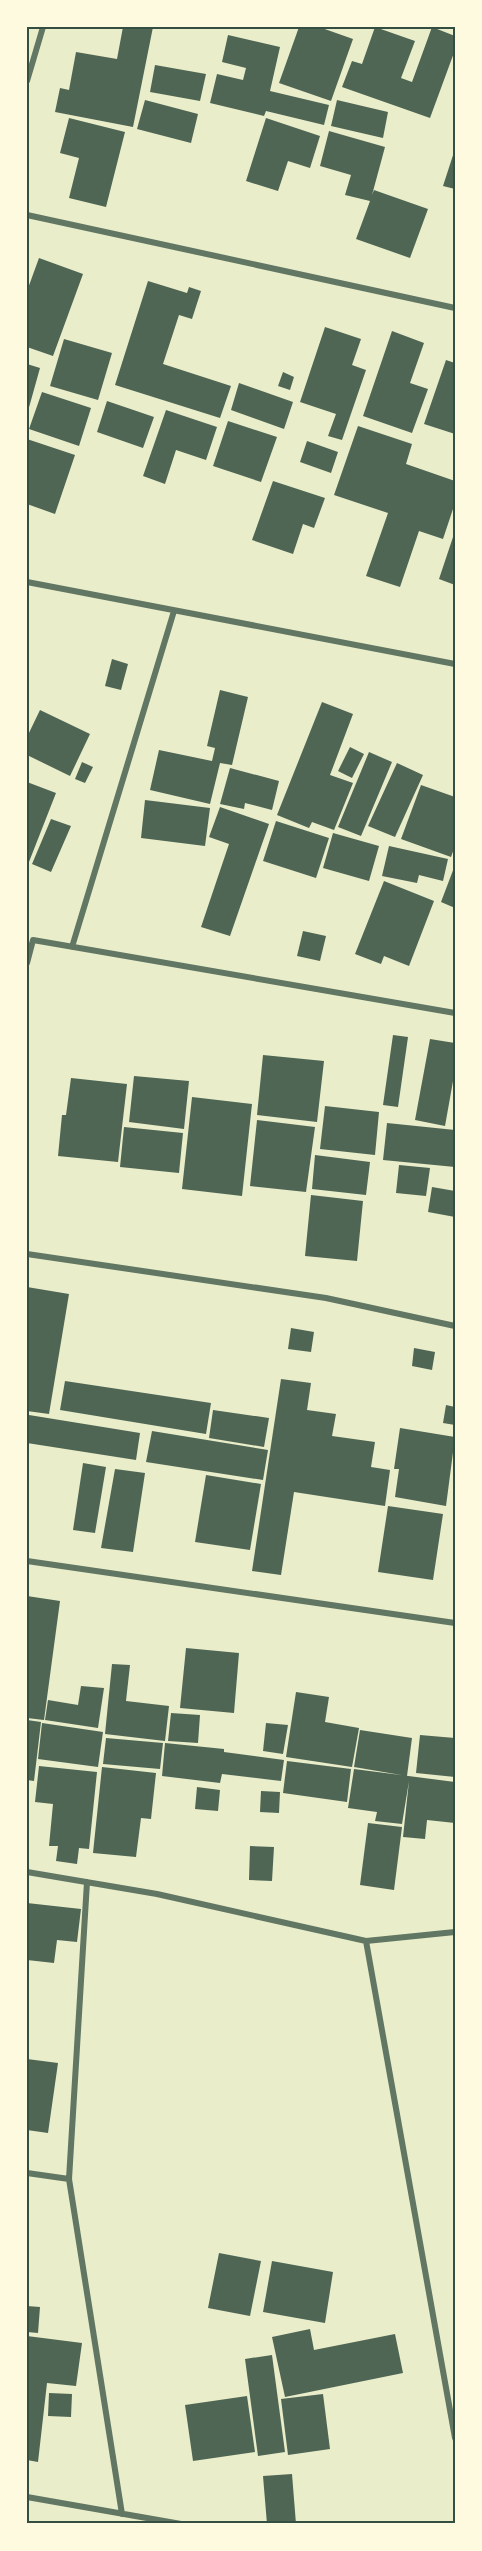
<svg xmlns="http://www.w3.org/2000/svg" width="482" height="2551" viewBox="0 0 482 2551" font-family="'Fira Sans',sans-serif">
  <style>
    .building { fill: #4f6655 }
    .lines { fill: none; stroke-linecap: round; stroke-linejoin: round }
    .minor { stroke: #617663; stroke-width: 6 }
    .neatline { fill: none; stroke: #344e41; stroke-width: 2 }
  </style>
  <rect width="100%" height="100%" fill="#e9edc9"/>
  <path class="building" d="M123,27H153L133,127L55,112L60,88L69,90L76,52L117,59Z
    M299,27H319L353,39L331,101L279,83Z
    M375,27L415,41L401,78L412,82L432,27L455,36V50L430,118L342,87L352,61L362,64Z
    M228,35L280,47L270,91L329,105L324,125L266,111L264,116L210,103L217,74L243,80L246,68L222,62Z
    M155,65L206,74L200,101L150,92Z
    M145,100L198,114L191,143L137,129Z
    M337,100L388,112L383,138L331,126Z
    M69,118L125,132L106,207L69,198L79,158L60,153Z
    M266,118L320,136L310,168L288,161L278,191L246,181Z
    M329,131L385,147L372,195L374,190L428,209L410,258L356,239L370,201L345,195L351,175L320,166Z
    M455,149V189L443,186Z
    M39,258L83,274L53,356L27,347V291Z
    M148,281L187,293L189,287L201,291L192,319L179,315L163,364L231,386L220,418L115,385Z
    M325,327L361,339L352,365L366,370L342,440L328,436L336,414L300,402Z
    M392,331L424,343L410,383L428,389L412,433L363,416Z
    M64,339L112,353L98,400L50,386Z
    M446,360L455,363V434L424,424Z
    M27,364L40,368L28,411H27Z
    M283,372L294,377L290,390L278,386Z
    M239,383L293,402L284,429L231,410Z
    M42,392L91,408L79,446L29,429Z
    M107,401L154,417L143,448L97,432Z
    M166,410L217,427L206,460L176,450L165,484L143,476Z
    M228,421L277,437L261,482L213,466Z
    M358,426L412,444L406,464L455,481V503L443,539L419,531L400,587L366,576L388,513L334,495Z
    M27,439L75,455L55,514L27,504Z
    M307,441L338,452L331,473L300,462Z
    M273,481L325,498L314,528L303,524L293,554L252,540Z
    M455,531V585L439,579Z
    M112,659L128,664L121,690L105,686Z
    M220,690L248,697L232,765L220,763L210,804L150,790L159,750L212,761L215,748L207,746Z
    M322,702L353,714L330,775L353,783L334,830L312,822L309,828L277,815Z
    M40,710L90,734L70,776L27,755V737Z
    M350,747L364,754L352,778L338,771Z
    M369,752L392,762L361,836L338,827Z
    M82,762L93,767L85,783L75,779Z
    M397,763L423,775L395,837L368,826Z
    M230,768L279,781L272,810L245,803L244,809L220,804Z
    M27,782L56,793L27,867Z
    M421,785L455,797V846L451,857L401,839Z
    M145,800L210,808L205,846L141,838Z
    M220,807L269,824L230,936L201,927L229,844L209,837Z
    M51,819L71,826L51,872L32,864Z
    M276,821L329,838L316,878L263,861Z
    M333,833L379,846L369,881L323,868Z
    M389,846L448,859L443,881L419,875L417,883L382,876Z
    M455,865V908L441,902Z
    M384,881L434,901L409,966L384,956L381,964L355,954Z
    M303,931L326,936L320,961L297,956Z
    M393,1035L408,1037L398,1107L383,1105Z
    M430,1039L455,1043V1070L445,1126L415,1120Z
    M263,1055L324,1061L317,1122L257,1115Z
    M134,1076L189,1081L184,1129L129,1122Z
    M71,1078L127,1084L118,1162L58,1156L62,1115H66Z
    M192,1097L252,1104L242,1196L182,1189Z
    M325,1106L379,1112L375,1155L320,1149Z
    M257,1120L315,1127L306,1192L250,1186Z
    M387,1123L455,1130V1167L383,1160Z
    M124,1127L183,1133L179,1173L120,1167Z
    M315,1155L370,1162L366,1195L312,1189Z
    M399,1165L430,1168L426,1196L396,1193Z
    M432,1187L455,1191V1217L428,1212Z
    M311,1195L363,1201L357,1261L305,1256Z
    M27,1287L69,1294L49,1414L27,1411Z
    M291,1328L314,1332L311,1352L288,1349Z
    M414,1348L435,1352L432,1370L412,1366Z
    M281,1379L311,1383L307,1410L336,1414L332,1436L375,1442L371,1467L390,1470L385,1506L294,1492L281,1575L252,1571Z
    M65,1381L211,1403L206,1434L60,1410Z
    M446,1405L455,1407V1425L443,1423Z
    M213,1410L269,1418L264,1447L209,1438Z
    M29,1415L140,1433L136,1460L27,1443Z
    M400,1428L455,1437L446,1506L395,1497L399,1469H394Z
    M152,1431L268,1450L263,1480L146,1462Z
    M83,1463L106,1467L95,1533L73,1530Z
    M115,1469L145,1473L133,1552L101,1548Z
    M206,1475L261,1484L250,1550L195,1542Z
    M388,1506L443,1514L433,1580L378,1572Z
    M27,1596L60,1601L44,1720L27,1718Z
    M186,1648L239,1653L234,1713L180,1708Z
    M112,1664L130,1665L126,1701L169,1706L165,1741L105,1734Z
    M81,1686L104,1688L98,1728L45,1720L48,1700L78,1705Z
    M296,1692L329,1697L325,1722L359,1728L352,1767L286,1757Z
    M171,1713L200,1715L198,1743L168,1741Z
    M27,1720L41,1722L34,1781L27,1780Z
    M42,1723L103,1732L98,1767L38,1759Z
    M266,1723L288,1725L283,1754L263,1751Z
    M360,1730L412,1738L407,1776L354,1767Z
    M420,1735L455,1738V1777L416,1773Z
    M106,1738L163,1743L160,1769L103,1764Z
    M165,1743L224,1749V1752L284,1760L281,1781L222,1774L220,1783L162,1776Z
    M287,1761L351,1769L347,1802L283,1793Z
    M39,1766L97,1772L89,1849L79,1848L77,1864L56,1861L58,1846H49L53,1804L35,1802Z
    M102,1767L156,1773L151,1819L141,1818L136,1857L93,1853Z
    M354,1769L455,1782V1823L427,1820L425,1839L403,1837L409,1781L402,1824L375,1821L377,1812L348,1808Z
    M197,1787L220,1790L218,1811L195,1809Z
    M261,1791L280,1792L279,1813L260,1812Z
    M368,1823L402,1827L394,1890L360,1885Z
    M250,1846L274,1847L272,1881L249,1880Z
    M27,1903L81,1909L77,1942L57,1940L54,1963L27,1960Z
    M27,2059L58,2063L48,2133L27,2130Z
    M219,2253L261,2261L250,2316L208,2308Z
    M272,2261L333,2272L325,2323L263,2312Z
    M27,2306L40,2307L38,2333L27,2332Z
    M310,2329L314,2350L395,2334L403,2373L285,2397L272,2337Z
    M27,2336L82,2343L76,2386L47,2383L38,2462L27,2460Z
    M272,2355L285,2452L258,2456L245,2359Z
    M49,2393L72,2394L71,2417L48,2416Z
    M323,2394L330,2449L288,2455L281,2399Z
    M247,2396L255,2452L193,2461L185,2405Z
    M292,2474L296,2524H267L263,2476Z"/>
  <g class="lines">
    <path class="minor" d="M27,81L43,27
      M27,215L455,308
      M27,582L455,664
      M72,947L174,611
      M27,963L33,940L455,1013
      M27,1254L326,1298L455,1326
      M27,1561L455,1623
      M27,1872L157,1894L366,1941L455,1932
      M87,1882L69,2179L122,2514
      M366,1941L455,2438
      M27,2173L69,2179
      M27,2497L181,2524"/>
  </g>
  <rect width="482" height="2551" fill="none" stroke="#fefae0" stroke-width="57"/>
  <rect x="28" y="28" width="426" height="2494" class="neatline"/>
</svg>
